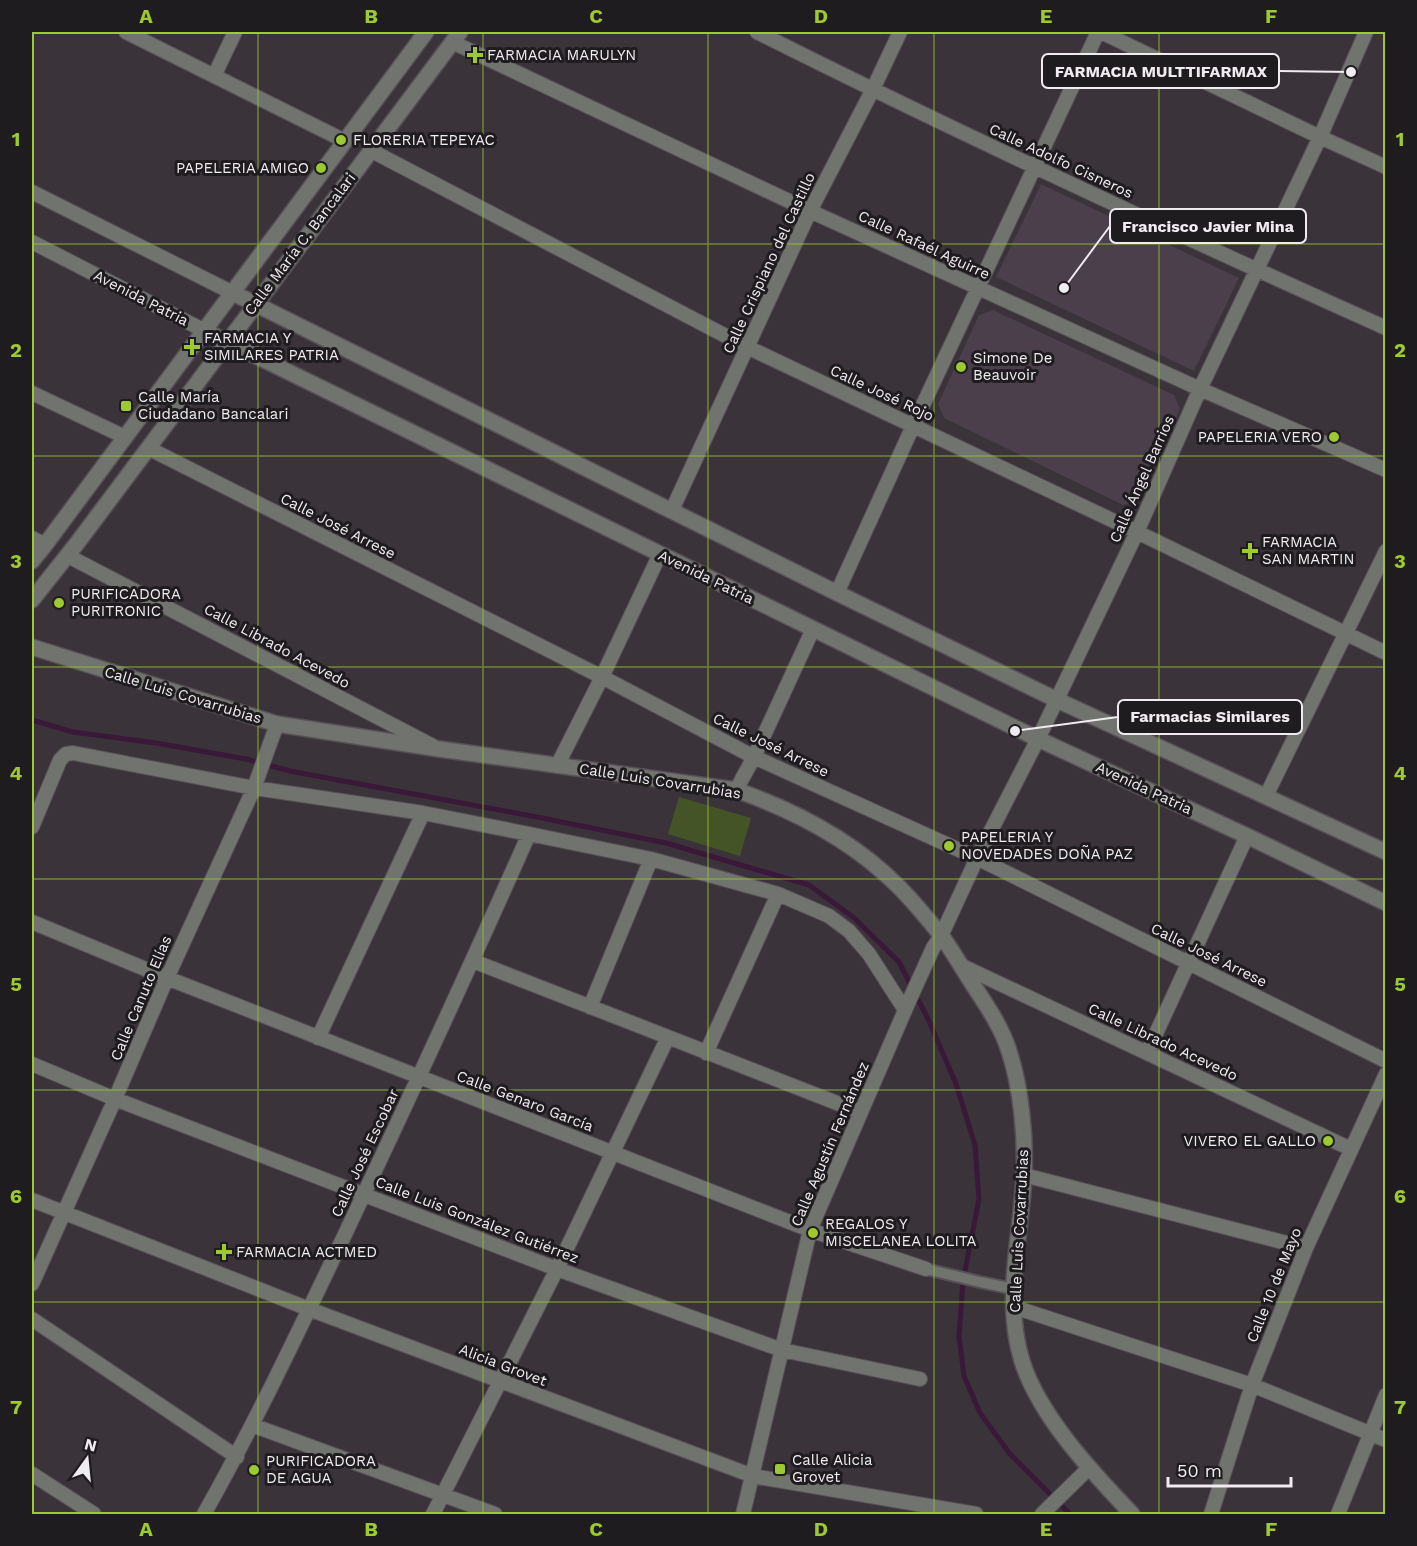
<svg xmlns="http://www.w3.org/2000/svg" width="1417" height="1546" viewBox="0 0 1417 1546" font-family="'Work Sans',sans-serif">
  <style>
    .built { fill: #4a3f4a }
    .green { fill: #455427 }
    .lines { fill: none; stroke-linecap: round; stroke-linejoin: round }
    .stream { stroke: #391838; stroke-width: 5 }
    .pedestrian-casing { stroke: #575057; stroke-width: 14 }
    .minor-casing { stroke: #575057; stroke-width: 16 }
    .tertiary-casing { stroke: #575057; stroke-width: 18 }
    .pedestrian { stroke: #71736f; stroke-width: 10 }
    .minor { stroke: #71736f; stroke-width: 14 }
    .tertiary { stroke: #71736f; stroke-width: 15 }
    .grid { fill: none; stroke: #9dca30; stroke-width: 1.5; stroke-opacity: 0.55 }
    .poi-dot { fill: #9dca30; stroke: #1f1c1f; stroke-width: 2 }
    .labels { text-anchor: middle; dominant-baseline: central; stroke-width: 6; stroke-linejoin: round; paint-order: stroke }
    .poi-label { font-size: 15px; fill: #f0ebf0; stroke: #1f1c1f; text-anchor: start }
    .street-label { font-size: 15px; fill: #f0ebf0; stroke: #1f1c1f }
    .leader { fill: none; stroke: #f0ebf0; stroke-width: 2 }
    .callout-dot { fill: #f0ebf0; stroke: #1f1c1f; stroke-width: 2 }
    .callout { fill: #1f1c1f; stroke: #f0ebf0; stroke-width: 2 }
    .callout-label { font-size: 16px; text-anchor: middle; font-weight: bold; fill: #f0ebf0 }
    .neatline { fill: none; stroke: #9dca30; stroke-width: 2 }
    .grid-label { font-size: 20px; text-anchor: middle; font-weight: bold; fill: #9dca30 }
  </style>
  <rect width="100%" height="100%" fill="#3a333a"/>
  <path class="built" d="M1041,184L1239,278L1194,371L996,277Z
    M993,310L1174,395L1180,409L1133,502L1123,505L944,418L938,404L979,315Z"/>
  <path class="green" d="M679,797L751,818L740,856L668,834Z"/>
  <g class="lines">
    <path class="stream" d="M32,720L73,732L156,743L246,759L290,771L537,817L666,843L809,885L853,917L899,962L929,1021L956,1084L975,1145L979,1199L963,1281L959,1336L964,1376L980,1413L1010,1454L1070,1514"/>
    <defs>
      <path id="pedestrian" d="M926,1269L980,1282L1014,1289"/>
      <path id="minor" d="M126,32L345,141
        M757,32C964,136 1174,233 1386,328
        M1101,32L1320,137L1386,167
        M452,42L810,211L1200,389L1386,470
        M214,76L235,32
        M370,150L747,347L1137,532L1386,653
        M32,192L233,293
        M32,242L205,331
        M32,393L125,437
        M148,448L602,677L754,757L977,858L1386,1061
        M672,510L810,211L873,89L900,32
        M32,538L45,545
        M68,556L433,746
        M837,593L913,426L1098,32
        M557,766L602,677L660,554
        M736,790L754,757L813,629
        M1266,796L1386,551
        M32,827L60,760L66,754L73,753L254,788L423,813L529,834L651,859L778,894L829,916L849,931L869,954L905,1010
        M32,922L167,978L810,1230L926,1269
        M473,961L860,1112
        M960,965L1351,1149
        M590,1007L651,859
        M318,1038L423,813
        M706,1053L778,894
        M1147,1053L1247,836
        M32,1064L115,1099L557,1269L782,1350L920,1379
        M1024,1175L1306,1248
        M32,1200L309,1309L753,1476L976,1514
        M32,1284L115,1099L167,978L254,788L277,724
        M1014,1307L1252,1385L1386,1440
        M32,1319L237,1457
        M252,1425L495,1514
        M32,1474L94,1514
        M204,1514C256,1422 301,1326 347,1230C409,1099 470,967 529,834
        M433,1514L557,1269L668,1037
        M743,1514L810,1230L909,1001L933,948L941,936L977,858L1038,739L1137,532L1200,389L1320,137L1366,32
        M1042,1514L1089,1468
        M1211,1514L1252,1385L1306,1248L1386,1074
        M1338,1514L1386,1395"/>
      <path id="tertiary" d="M233,293L837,593L1057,700L1386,852
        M205,331L1038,739L1247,836L1386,903
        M32,561L45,545L117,448L426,32
        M32,600L78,542L460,32
        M32,647L277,724L439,749L736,790C796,811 853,841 898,886C913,901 927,918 940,934C951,948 960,965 970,980C984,1002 1001,1025 1009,1051C1021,1087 1026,1138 1024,1176C1021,1238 1003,1300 1022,1361C1039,1416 1093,1473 1132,1514"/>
    </defs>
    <use href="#pedestrian" class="pedestrian-casing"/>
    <use href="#minor" class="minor-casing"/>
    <use href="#tertiary" class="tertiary-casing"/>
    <use href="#pedestrian" class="pedestrian"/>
    <use href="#minor" class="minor"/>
    <use href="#tertiary" class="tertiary"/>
  </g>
  <path class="grid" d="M258,32V1514M483,32V1514M708,32V1514M934,32V1514M1159,32V1514M32,244H1386M32,456H1386M32,667H1386M32,879H1386M32,1090H1386M32,1302H1386"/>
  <g class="poi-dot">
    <path d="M472 46h6v6h6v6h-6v6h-6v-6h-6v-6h6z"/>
    <circle cx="341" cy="140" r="6"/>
    <circle cx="321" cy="168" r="6"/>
    <path d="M189 338h6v6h6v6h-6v6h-6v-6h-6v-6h6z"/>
    <circle cx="961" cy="367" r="6"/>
    <rect x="120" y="400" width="12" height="12" rx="3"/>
    <circle cx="1334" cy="437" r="6"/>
    <path d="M1247 542h6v6h6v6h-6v6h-6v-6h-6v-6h6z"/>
    <circle cx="59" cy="603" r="6"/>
    <circle cx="949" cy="846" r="6"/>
    <circle cx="1328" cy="1141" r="6"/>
    <circle cx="813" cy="1233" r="6"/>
    <path d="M221 1243h6v6h6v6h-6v6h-6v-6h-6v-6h6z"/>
    <rect x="774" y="1463" width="12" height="12" rx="3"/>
    <circle cx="254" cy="1470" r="6"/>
  </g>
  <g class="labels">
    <g class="poi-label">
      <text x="487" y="55">FARMACIA MARULYN</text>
      <text x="353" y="140">FLORERIA TEPEYAC</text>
      <text x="309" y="168" text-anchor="end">PAPELERIA AMIGO</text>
      <text x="204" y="338">FARMACIA Y<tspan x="204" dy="17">SIMILARES PATRIA</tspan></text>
      <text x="973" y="358">Simone De<tspan x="973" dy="17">Beauvoir</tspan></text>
      <text x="138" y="397">Calle María<tspan x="138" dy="17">Ciudadano Bancalari</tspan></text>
      <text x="1322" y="437" text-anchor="end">PAPELERIA VERO</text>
      <text x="1262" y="542">FARMACIA<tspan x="1262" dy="17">SAN MARTIN</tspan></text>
      <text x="71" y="594">PURIFICADORA<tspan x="71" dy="17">PURITRONIC</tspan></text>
      <text x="961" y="837">PAPELERIA Y<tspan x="961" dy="17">NOVEDADES DOÑA PAZ</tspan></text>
      <text x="1316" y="1141" text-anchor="end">VIVERO EL GALLO</text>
      <text x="825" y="1224">REGALOS Y<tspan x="825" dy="17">MISCELANEA LOLITA</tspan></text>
      <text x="236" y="1252">FARMACIA ACTMED</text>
      <text x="792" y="1460">Calle Alicia<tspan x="792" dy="17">Grovet</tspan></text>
      <text x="266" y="1461">PURIFICADORA<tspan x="266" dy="17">DE AGUA</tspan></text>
    </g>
    <g class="street-label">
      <text transform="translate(1061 161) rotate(25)">Calle Adolfo Cisneros</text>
      <text transform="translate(300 244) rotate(-53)">Calle María C. Bancalari</text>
      <text transform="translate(924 245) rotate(25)">Calle Rafaél Aguirre</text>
      <text transform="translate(769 263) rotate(-65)">Calle Crispiano del Castillo</text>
      <text transform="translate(141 298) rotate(27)">Avenida Patria</text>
      <text transform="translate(882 393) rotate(25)">Calle José Rojo</text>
      <text transform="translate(1142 479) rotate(-66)">Calle Ángel Barrios</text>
      <text transform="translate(338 526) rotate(27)">Calle José Arrese</text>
      <text transform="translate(706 577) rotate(26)">Avenida Patria</text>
      <text transform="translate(277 646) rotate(28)">Calle Librado Acevedo</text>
      <text transform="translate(183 695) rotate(17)">Calle Luis Covarrubias</text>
      <text transform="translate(771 745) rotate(26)">Calle José Arrese</text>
      <text transform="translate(660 781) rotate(9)">Calle Luis Covarrubias</text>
      <text transform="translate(1144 788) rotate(25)">Avenida Patria</text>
      <text transform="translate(1209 955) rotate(26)">Calle José Arrese</text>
      <text transform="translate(141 998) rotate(-67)">Calle Canuto Elías</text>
      <text transform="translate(1163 1042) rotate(25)">Calle Librado Acevedo</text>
      <text transform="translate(525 1101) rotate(21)">Calle Genaro García</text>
      <text transform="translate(830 1144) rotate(-67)">Calle Agustín Fernández</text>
      <text transform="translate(365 1153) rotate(-65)">Calle José Escobar</text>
      <text transform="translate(477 1220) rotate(21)">Calle Luis González Gutiérrez</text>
      <text transform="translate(1019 1231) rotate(-87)">Calle Luis Covarrubias</text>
      <text transform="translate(1274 1285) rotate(-68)">Calle 10 de Mayo</text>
      <text transform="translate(503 1365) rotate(21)">Alicia Grovet</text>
    </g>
  </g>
  <path class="leader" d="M1351 72L1279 71M1064 288L1110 226M1015 731L1118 717"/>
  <g class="callout-dot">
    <circle cx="1351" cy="72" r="6"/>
    <circle cx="1064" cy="288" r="6"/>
    <circle cx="1015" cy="731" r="6"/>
  </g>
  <g class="callout">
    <rect x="1042" y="54" width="237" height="34" rx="6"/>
    <rect x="1110" y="209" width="196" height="34" rx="6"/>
    <rect x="1118" y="700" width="184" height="34" rx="6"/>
  </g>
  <g class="callout-label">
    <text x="1161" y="77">FARMACIA MULTTIFARMAX</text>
    <text x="1208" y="232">Francisco Javier Mina</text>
    <text x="1210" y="722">Farmacias Similares</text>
  </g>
  <rect width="1417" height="1546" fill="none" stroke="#1f1c1f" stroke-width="66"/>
  <g transform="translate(87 1459) rotate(15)" stroke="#1f1c1f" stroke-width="4.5" paint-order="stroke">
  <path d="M0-4.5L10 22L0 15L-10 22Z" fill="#f0ebf0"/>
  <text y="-9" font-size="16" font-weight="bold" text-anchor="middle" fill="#f0ebf0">N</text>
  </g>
  <path d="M1168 1477v9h123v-9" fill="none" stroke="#f0ebf0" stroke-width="3"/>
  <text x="1177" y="1477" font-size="18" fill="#f0ebf0" stroke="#1f1c1f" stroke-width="4.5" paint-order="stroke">50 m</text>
  <rect x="33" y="33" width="1351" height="1480" class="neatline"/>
  <g class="grid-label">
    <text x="146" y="23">A</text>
    <text x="371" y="23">B</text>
    <text x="596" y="23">C</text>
    <text x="821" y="23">D</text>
    <text x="1046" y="23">E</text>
    <text x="1271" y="23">F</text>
    <text x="16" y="146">1</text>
    <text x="1400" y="146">1</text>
    <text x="16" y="357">2</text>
    <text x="1400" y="357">2</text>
    <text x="16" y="568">3</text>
    <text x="1400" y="568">3</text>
    <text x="16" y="780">4</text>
    <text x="1400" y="780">4</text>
    <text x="16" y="991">5</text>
    <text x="1400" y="991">5</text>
    <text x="16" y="1203">6</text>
    <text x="1400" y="1203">6</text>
    <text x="16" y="1414">7</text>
    <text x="1400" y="1414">7</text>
    <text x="146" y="1536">A</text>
    <text x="371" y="1536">B</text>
    <text x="596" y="1536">C</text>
    <text x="821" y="1536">D</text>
    <text x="1046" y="1536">E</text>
    <text x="1271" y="1536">F</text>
  </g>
</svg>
